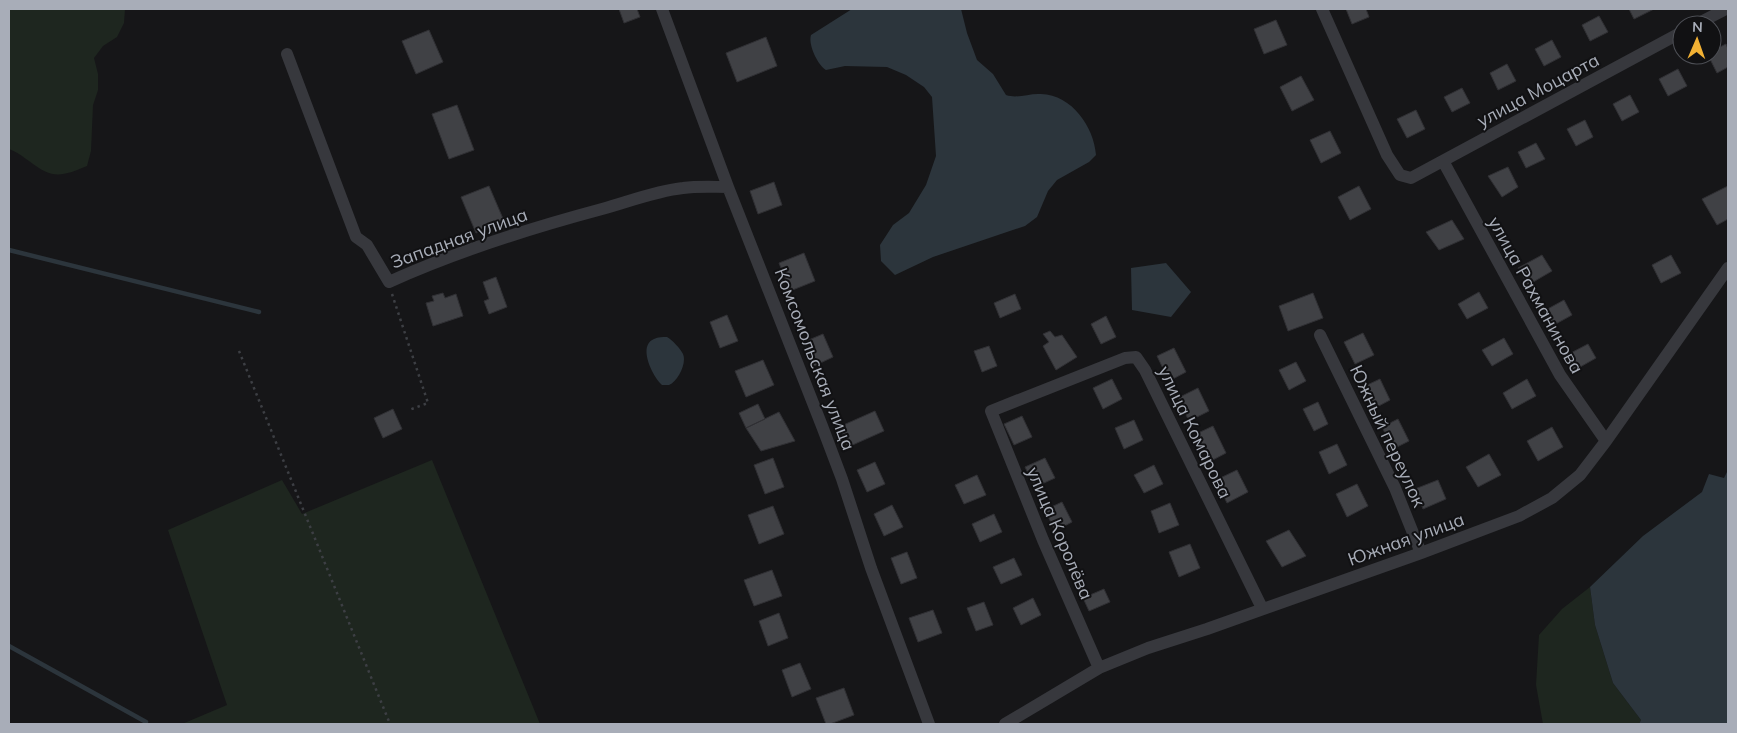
<svg xmlns="http://www.w3.org/2000/svg" width="1737" height="733" viewBox="0 0 1737 733" font-family="Mulish,sans-serif">
  <style>
    .green { fill: #1e261f }
    .water { fill: #2c353c }
    .lines { fill: none; stroke-linecap: round; stroke-linejoin: round }
    .stream { stroke: #2c353c; stroke-width: 4.5 }
    .building { fill: #404145; stroke: #303034 }
    .path { stroke: #3d3f44; stroke-width: 2.5; stroke-dasharray: 2.5 4; stroke-linecap: butt }
    .street { stroke: #37383d; stroke-width: 12 }
    .labels { text-anchor: middle; dominant-baseline: central; stroke-width: 4; stroke-linejoin: round; paint-order: stroke }
    .street-label { font-size: 18px; fill: #a8adb8; stroke: #111113 }
  </style>
  <rect width="100%" height="100%" fill="#161618"/>
  <path class="green" d="M9,9H125L124,23L117,37L103,46L94,58L98,74V90L93,105L91,151L87,166C61,177 52,179 29,161C22,156 17,152 9,149Z
    M432,460L540,724H182L227,705L168,530L282,480L302,514Z
    M1590,587L1595,625L1613,683L1641,720L1639,724H1543L1536,685L1539,635L1562,609Z"/>
  <path class="water" d="M852,9H961L967,33L977,60L993,74L1006,95C1018,99 1029,93 1041,94C1072,95 1094,127 1096,155L1089,162L1057,180L1048,191L1037,217L1025,226L933,257L895,275L881,261L880,245L893,225L909,213L926,185L936,156L932,97L924,87L906,75L887,67L845,66L826,70C817,64 808,44 811,35Z
    M1166,263L1191,292L1171,317L1132,310L1131,268Z
    M667,337C672,340 680,348 683,354C687,363 678,381 669,385C668,385 663,385 662,385C653,377 637,346 654,339C658,337 663,337 667,337Z
    M1728,470V724H1639L1641,720L1613,683L1595,625L1590,587L1643,536L1702,492L1709,474L1724,478Z"/>
  <g class="lines">
    <path class="stream" d="M9,250L259,312
      M9,646L146,722"/>
  </g>
  <path class="building" d="M619,9H637L640,17L624,23Z
    M1346,9H1366L1369,17L1352,24Z
    M1629,9H1654L1634,19Z
    M1599,16L1608,32L1590,41L1582,25Z
    M1276,20L1287,45L1264,54L1254,29Z
    M429,30L443,62L416,74L402,41Z
    M766,37L777,66L737,82L726,53Z
    M1552,40L1561,57L1544,66L1535,49Z
    M1726,44L1728,49V67L1717,73L1708,55H1712V51Z
    M1507,64L1516,81L1498,90L1490,73Z
    M1678,69L1687,86L1668,96L1659,79Z
    M1301,76L1314,100L1292,111L1280,87Z
    M1462,88L1470,103L1452,112L1444,97Z
    M1630,95L1639,112L1622,121L1613,104Z
    M457,105L474,150L449,159L432,114Z
    M1416,110L1425,129L1407,138L1397,119Z
    M1585,120L1593,137L1576,146L1567,129Z
    M1330,131L1341,153L1321,163L1310,140Z
    M1536,143L1545,159L1526,168L1518,152Z
    M1508,167L1518,187L1502,197L1488,176Z
    M774,182L782,205L758,214L750,191Z
    M489,186L504,221L476,233L461,197Z
    M1359,186L1371,209L1350,220L1338,197Z
    M1728,186V219L1717,225L1702,199Z
    M1452,220L1464,239L1439,250L1426,232Z
    M804,253L815,281L790,291L779,263Z
    M1542,255L1552,271L1528,285L1518,268Z
    M1671,255L1681,273L1661,283L1652,265Z
    M496,277L507,307L489,314L484,301L489,299L483,282Z
    M1479,292L1488,308L1467,319L1458,304Z
    M443,293L445,298L456,294L463,316L433,326L426,303L434,301L432,296Z
    M1313,293L1323,318L1288,331L1279,306Z
    M1015,294L1021,309L1000,318L994,303Z
    M1564,300L1572,315L1552,326L1544,311Z
    M727,315L738,341L720,348L710,322Z
    M1106,316L1116,337L1101,344L1091,324Z
    M1050,331L1055,337L1062,335L1077,357L1056,370L1043,346L1049,342L1043,334Z
    M1363,333L1374,355L1355,364L1344,342Z
    M823,334L833,357L814,366L804,342Z
    M1504,338L1513,354L1492,366L1482,350Z
    M1588,344L1596,358L1573,371L1565,356Z
    M989,346L997,366L982,372L974,351Z
    M1174,348L1186,372L1169,381L1157,356Z
    M763,360L774,385L746,397L735,371Z
    M1296,362L1306,381L1289,390L1279,370Z
    M1112,379L1122,399L1103,409L1093,388Z
    M1380,379L1390,400L1375,408L1365,386Z
    M1527,379L1536,396L1512,409L1503,393Z
    M1198,388L1209,411L1189,421L1178,398Z
    M1318,402L1328,424L1314,431L1303,409Z
    M758,404L765,419L746,428L739,413Z
    M393,409L402,429L383,438L374,418Z
    M875,411L884,431L848,447L839,427Z
    M779,412L795,441L761,451L746,428Z
    M1022,416L1032,437L1014,445L1004,424Z
    M1398,419L1409,441L1393,449L1382,427Z
    M1134,420L1143,440L1124,449L1115,428Z
    M1213,426L1226,453L1209,462L1196,434Z
    M1552,427L1563,447L1538,461L1527,441Z
    M1337,444L1347,465L1329,474L1319,452Z
    M1489,454L1501,475L1478,487L1466,467Z
    M773,458L784,487L765,494L754,465Z
    M1045,458L1055,478L1035,487L1025,467Z
    M875,462L885,484L867,492L857,470Z
    M1154,465L1163,484L1144,493L1134,475Z
    M1237,470L1248,492L1227,503L1216,480Z
    M977,475L986,495L964,504L955,485Z
    M1438,480L1446,499L1423,509L1415,489Z
    M1357,484L1368,506L1347,517L1336,494Z
    M1062,502L1072,522L1055,531L1045,510Z
    M1170,503L1179,525L1159,533L1151,511Z
    M892,505L903,527L884,536L874,514Z
    M773,506L784,534L759,544L748,515Z
    M994,514L1002,532L980,542L972,524Z
    M1289,530L1306,556L1282,567L1266,541Z
    M1190,544L1200,568L1179,577L1169,552Z
    M907,552L917,578L901,584L891,558Z
    M1014,558L1022,575L1001,584L993,567Z
    M772,570L782,596L754,606L744,580Z
    M1104,589L1110,602L1089,611L1083,598Z
    M1033,598L1041,615L1021,625L1013,608Z
    M984,602L993,625L976,631L967,608Z
    M933,610L942,633L918,642L909,618Z
    M779,613L788,638L768,646L759,621Z
    M800,663L811,689L792,697L782,670Z
    M844,688L854,715L830,724H826L816,698Z"/>
  <g class="lines">
    <path class="path" d="M392,294L428,403L409,410
      M239,351L390,724"/>
    <path class="street" d="M662,9L728,187L822,426L842,479L871,568L929,724
      M1322,9L1387,155L1400,175L1411,178L1682,32
      M1695,25L1726,9
      M287,54L356,237L367,245L389,282C455,252 531,228 602,209C628,202 655,191 683,188C698,186 713,187 728,187
      M1443,161L1560,375L1606,441
      M1320,335L1395,488L1421,553
      M1099,668L1043,540L991,411L1125,358L1136,357L1145,370L1262,608
      M1005,724L1099,668L1148,648L1207,629L1421,553L1519,516L1552,498L1580,475L1606,441L1728,268"/>
  </g>
  <g class="labels">
    <g class="street-label">
      <text transform="translate(1538 90) rotate(-28)">улица Моцарта</text>
      <text transform="translate(459 238) rotate(-20)">Западная улица</text>
      <text transform="translate(1536 295) rotate(61)">улица Рахманинова</text>
      <text transform="translate(815 359) rotate(69)">Комсомольская улица</text>
      <text transform="translate(1195 432) rotate(64)">улица Комарова</text>
      <text transform="translate(1388 436) rotate(65)">Южный переулок</text>
      <text transform="translate(1060 533) rotate(67)">улица Королёва</text>
      <text transform="translate(1406 539) rotate(-20)">Южная улица</text>
    </g>
  </g>
  <rect width="1737" height="733" fill="none" stroke="#a8adb8" stroke-width="20"/>
  <g transform="translate(1697 40) rotate(2)"><circle r="24" fill="#111113" stroke="#4d4f55"/>
  <path d="M0-4L9 19L0 12L-9 19Z" fill="#f2b134"/>
  <text y="-8" font-size="14" font-weight="bold" text-anchor="middle" fill="#a8adb8">N</text>
  </g>
</svg>
